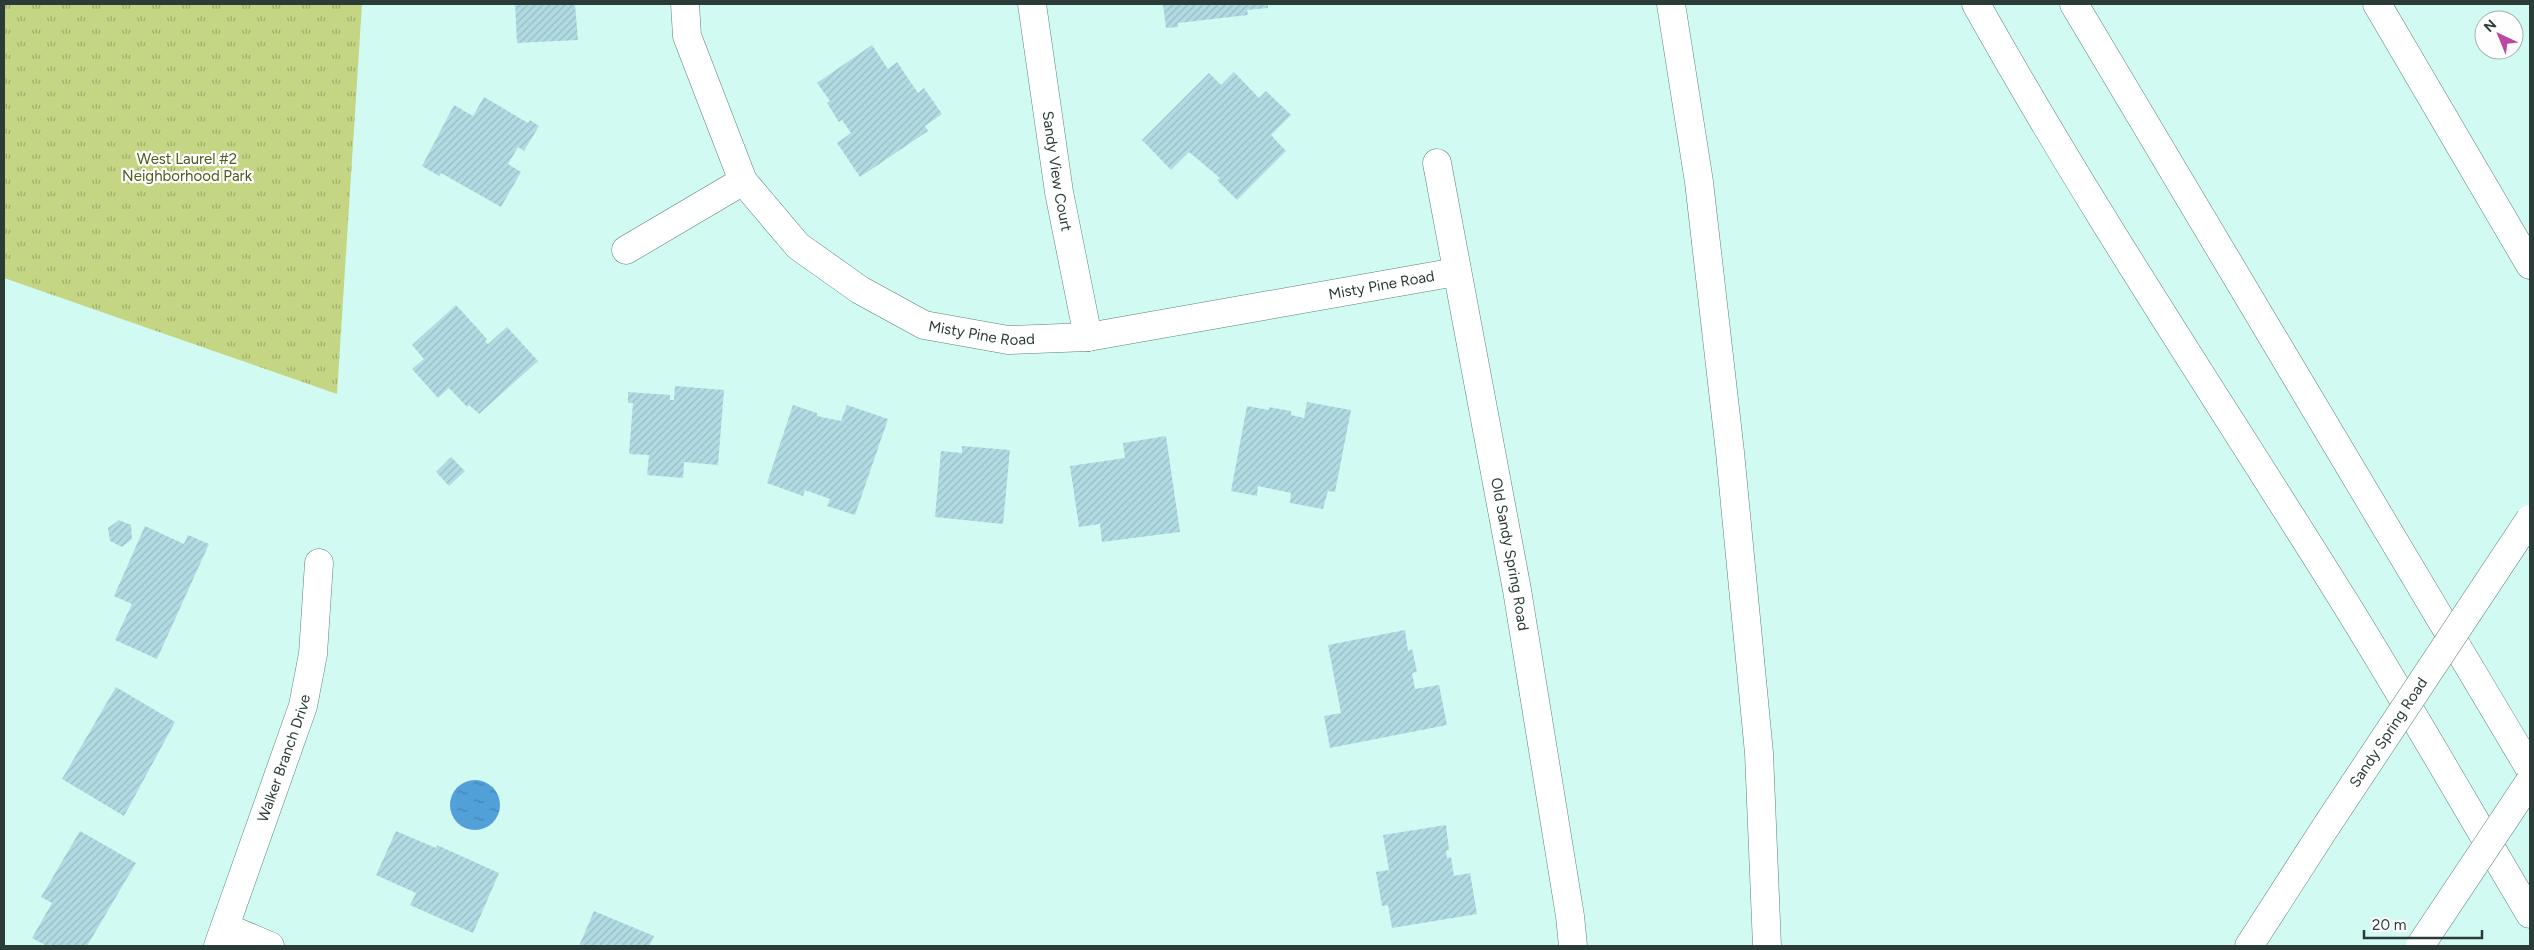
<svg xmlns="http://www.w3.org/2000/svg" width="2534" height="950" viewBox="0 0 2534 950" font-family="Figtree,sans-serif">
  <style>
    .grass { fill: url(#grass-tufts) }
    .water { fill: url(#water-ripples) }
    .building { fill: url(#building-hatch) }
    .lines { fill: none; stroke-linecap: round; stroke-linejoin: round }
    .minor-casing { stroke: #5b8179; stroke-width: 29 }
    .primary-casing { stroke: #5b8179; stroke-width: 29 }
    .motorway-casing { stroke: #5b8179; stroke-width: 29 }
    .minor { stroke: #fff; stroke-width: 28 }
    .primary { stroke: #fff; stroke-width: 28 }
    .motorway { stroke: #fff; stroke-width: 28 }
    .primary-bridge-casing { stroke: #5b8179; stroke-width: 29; stroke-linecap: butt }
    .primary-bridge { stroke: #fff; stroke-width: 28 }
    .labels { text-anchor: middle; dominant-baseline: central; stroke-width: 4.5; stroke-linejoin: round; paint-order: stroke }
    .park-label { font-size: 15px; fill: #505a1c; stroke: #fefefe }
    .street-label { font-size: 15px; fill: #2b3b38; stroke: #fefefe }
  </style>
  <defs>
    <pattern id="grass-tufts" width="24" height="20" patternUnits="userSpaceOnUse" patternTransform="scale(1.25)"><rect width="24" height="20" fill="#c4d583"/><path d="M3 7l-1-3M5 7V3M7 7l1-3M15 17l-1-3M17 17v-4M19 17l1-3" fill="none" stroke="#9fae6c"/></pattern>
    <pattern id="water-ripples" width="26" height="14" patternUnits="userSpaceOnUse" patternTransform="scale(1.25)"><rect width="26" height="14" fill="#51a0d8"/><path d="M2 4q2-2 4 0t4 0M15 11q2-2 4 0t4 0" fill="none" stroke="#4384b0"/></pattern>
    <pattern id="building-hatch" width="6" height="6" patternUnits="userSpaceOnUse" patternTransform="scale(1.25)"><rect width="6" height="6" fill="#b1dbe3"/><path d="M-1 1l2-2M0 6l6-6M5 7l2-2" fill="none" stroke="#98bdc4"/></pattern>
  </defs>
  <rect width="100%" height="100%" fill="#d1fbf2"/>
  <path class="grass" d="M4,4H362L337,394L4,278Z"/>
  <path class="water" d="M450 805a25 25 0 1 1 50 0a25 25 0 1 1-50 0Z"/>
  <path class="building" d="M515,4H575L578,40L517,43Z
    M1163,4H1268V8L1247,10L1248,15L1178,23V27L1166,28Z
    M872,45L888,69L897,62L918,93L924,88L942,114L925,126L928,131L860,177L837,143L851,133L842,120L839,122L827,103L830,101L817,83Z
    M1234,72L1259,98L1266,91L1291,115L1271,135L1286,151L1237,200L1217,180L1220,178L1189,152L1171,170L1142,140L1209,73L1221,85Z
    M484,97L528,123L530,120L539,126L524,151L518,147L508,164L521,172L501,207L441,173L439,176L422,166L454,105L473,116Z
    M456,305L487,339L485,341L488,344L507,327L538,361L479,414L469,405L467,407L449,388L438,398L412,369L424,359L412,345Z
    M675,386L724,390L718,465L684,462L683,478L647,475L649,455L629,454L633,403H628V392L670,395V400H674Z
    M1307,402L1351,410L1335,492L1328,491L1323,509L1290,503L1291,493L1258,486L1257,496L1231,491L1247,406L1269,410V407L1291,411V415L1304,418Z
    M793,405L817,413V416L841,421L847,405L888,419L855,515L827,506L830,499L805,490L803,496L767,483Z
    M1166,436L1180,532L1102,542L1100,524L1079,527L1070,466L1125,458L1123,443Z
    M962,446L1010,450L1003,524L935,517L941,451L962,453Z
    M451,457L465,471L449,486L436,472Z
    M119,520L131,525L132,539L122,547L110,541L108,528Z
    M145,526L184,544L188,535L209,544L157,659L115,640L132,604L114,596Z
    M1405,630L1408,651L1412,649L1417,672L1412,673L1415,689L1439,685L1447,725L1330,748L1324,716L1341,713L1328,645Z
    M116,687L175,722L124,816L62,779Z
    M1446,825L1449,850L1446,851L1447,858L1451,857L1454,876L1470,873L1477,914L1392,928L1388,905L1382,906L1376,872L1389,870L1383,835Z
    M80,831L136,863L87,946H47L32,938L52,903L41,897Z
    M396,831L436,848L437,845L499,873L473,933L410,905L416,893L376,875Z
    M594,911L654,936L649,946H579Z"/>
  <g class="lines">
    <defs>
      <g id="minor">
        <path id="s1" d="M685,4L687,36L743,181L798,246L860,290L924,325L1008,340L1088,337L1456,272"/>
        <path id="s2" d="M1032,4L1059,192L1088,337"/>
        <path id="s3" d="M1437,163L1517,590L1570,916L1573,946"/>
        <path d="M626,250L743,181"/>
        <path d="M225,927L270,946"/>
        <path id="s4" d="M218,946L303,706L313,654L319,563"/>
      </g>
      <path id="primary" d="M2249,946L2327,825"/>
      <path id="motorway" d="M1671,4L1699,182L1730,452L1759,753L1767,946
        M1976,4C2090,208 2220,402 2344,601C2408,704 2468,810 2530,914
        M2074,4L2530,769
        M2377,4L2530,265"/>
    </defs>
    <use href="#minor" class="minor-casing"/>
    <use href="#primary" class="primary-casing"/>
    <use href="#motorway" class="motorway-casing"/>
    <use href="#minor" class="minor"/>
    <use href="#primary" class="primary"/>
    <use href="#motorway" class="motorway"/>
    <defs>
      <g id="primary-bridge">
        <path id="s5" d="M2327,825L2530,519"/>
        <path d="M2420,946L2530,781"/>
      </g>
    </defs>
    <use href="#primary-bridge" class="primary-bridge-casing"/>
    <use href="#primary-bridge" class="primary-bridge"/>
  </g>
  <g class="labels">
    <g class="park-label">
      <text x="187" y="159">West Laurel #2<tspan x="187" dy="17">Neighborhood Park</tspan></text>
    </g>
    <g class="street-label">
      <text stroke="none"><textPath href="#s2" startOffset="169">Sandy View Court</textPath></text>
      <text stroke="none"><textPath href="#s1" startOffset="885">Misty Pine Road</textPath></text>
      <text stroke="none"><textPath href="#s1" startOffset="480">Misty Pine Road</textPath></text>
      <text stroke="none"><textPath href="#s3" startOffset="398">Old Sandy Spring Road</textPath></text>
      <text stroke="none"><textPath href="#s5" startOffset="111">Sandy Spring Road</textPath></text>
      <text stroke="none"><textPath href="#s4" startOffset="199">Walker Branch Drive</textPath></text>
    </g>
  </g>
  <rect width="2534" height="950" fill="none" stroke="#2b3b38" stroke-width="10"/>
  <g transform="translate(2499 35) rotate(316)"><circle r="24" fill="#fefefe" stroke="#aab0af"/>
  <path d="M0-4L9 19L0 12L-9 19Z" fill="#b949a5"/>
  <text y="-8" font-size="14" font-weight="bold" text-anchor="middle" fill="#2b3b38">N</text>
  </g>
  <path d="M2364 930v8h118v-8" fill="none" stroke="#2b3b38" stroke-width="2.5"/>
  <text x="2372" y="930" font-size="15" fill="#2b3b38" stroke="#fefefe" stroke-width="4" paint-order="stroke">20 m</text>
</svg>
